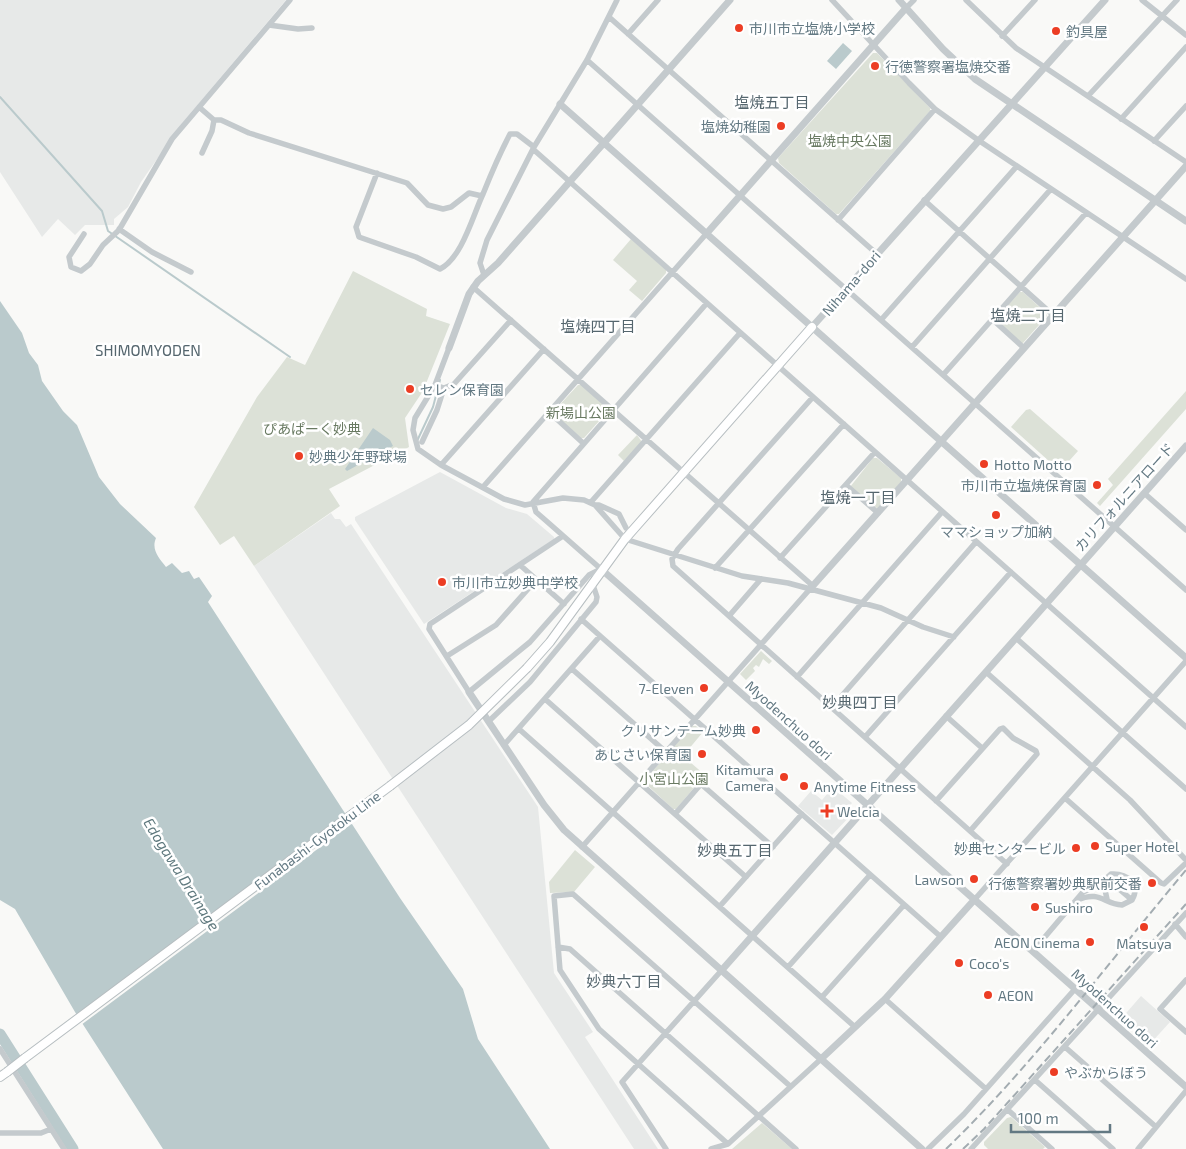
<svg xmlns="http://www.w3.org/2000/svg" width="1186" height="1149" viewBox="0 0 1186 1149" font-family="'Exo 2','Noto Sans JP',sans-serif">
  <style>
    .built { fill: #e7e9e8 }
    .green { fill: #dce1d7 }
    .water { fill: #bacacc }
    .pier { fill: #f9f9f7 }
    .lines { fill: none; stroke-linecap: round; stroke-linejoin: round }
    .stream { stroke: #bacacc; stroke-width: 2 }
    .river { stroke: #bacacc; stroke-width: 11 }
    .secondary-casing { stroke: #b7bec1; stroke-width: 10 }
    .minor { stroke: #c4cacd; stroke-width: 5.5 }
    .tertiary { stroke: #c4cacd; stroke-width: 7 }
    .secondary { stroke: #fff; stroke-width: 8 }
    .rail { stroke: #a3acb1; stroke-width: 2; stroke-dasharray: 8 4; stroke-linecap: butt }
    .secondary-bridge-casing { stroke: #b7bec1; stroke-width: 10; stroke-linecap: butt }
    .secondary-bridge { stroke: #fff; stroke-width: 8 }
    .poi-dot { fill: #ec3d24; stroke: #fff; stroke-width: 2 }
    .labels { text-anchor: middle; dominant-baseline: central; stroke-width: 5; stroke-linejoin: round; paint-order: stroke }
    .poi-label { font-size: 14px; fill: #637983; stroke: #fff; text-anchor: start }
    .park-label { font-size: 14px; fill: #697a62; stroke: #fff }
    .street-label { font-size: 14px; fill: #637983; stroke: #fff }
    .neighbourhood-label { font-size: 15px; fill: #55666e; stroke: #fff }
    .water-label { font-size: 15px; font-style: italic; fill: #5e787d; stroke: #fff }
  </style>
  <rect width="100%" height="100%" fill="#f9f9f7"/>
  <path class="built" d="M0,0H286L183,122L141,182L128,207L114,219V225H85L75,235L58,219L42,237L0,172Z
    M440,472L506,508L527,514L554,537V539L424,624L355,520V517Z
    M331,513L335,519H340L346,527L351,524L538,807L554,973L593,1032L585,1037L658,1149H634L254,566Z
    M833,787L852,803L848,808L853,813L832,835L798,806L811,791L822,800Z
    M1141,996L1170,1022L1150,1044L1121,1019Z"/>
  <path class="green" d="M873,53H877L930,108V111L839,214H836L779,163L778,158Z
    M631,239L666,270V273L642,301L629,290L637,281L613,260Z
    M353,271L427,309L426,316L450,324L423,391L405,418L409,447L329,489L340,506L254,566L234,536L220,545L194,507L257,397L287,357L305,365Z
    M1020,292H1023L1046,313L1047,316L1023,343H1020L997,321L996,318Z
    M578,385H582L607,408L608,411L584,438H581L555,415L554,411Z
    M1186,391V409L1100,506L1097,503L1113,485L1108,479Z
    M1030,409L1078,451L1060,471L1011,427L1026,410Z
    M637,435L642,442L624,461L618,455Z
    M873,458H877L901,478V482L878,509L850,487Z
    M761,651L772,661L769,664L763,659L759,667L756,665L753,668L755,671L746,680L740,674Z
    M692,726H696L703,732L683,756L705,775L676,809H673L645,783V780Z
    M575,850L595,867L574,892L550,893L549,882Z
    M1011,1117L1045,1147L1043,1149H988L984,1145V1142L1007,1118Z
    M762,1123L792,1149H732Z"/>
  <path class="water" d="M843,43L852,51L836,69L827,61Z
    M0,301L22,333L29,353L38,365L42,381L63,411L77,425L99,477L120,504L156,538C151,550 159,558 166,567L172,563L182,573L189,571L194,579L199,577L212,596L208,602L400,898L463,989L478,1039L550,1149H163L75,1012L15,909L0,900Z
    M373,428L390,440L393,446L347,471L345,469Z"/>
  <path class="pier" d="M348,812L354,822L81,1025L75,1017Z"/>
  <g class="lines">
    <path class="stream" d="M0,97L102,211L108,231L290,357
      M417,441L433,407L440,380"/>
    <path class="river" d="M0,1034L73,1149"/>
    <defs>
      <path id="secondary" d="M527,668L550,642L625,539L812,327
        M25,1058L390,786
        M0,1077L7,1072"/>
    </defs>
    <use href="#secondary" class="secondary-casing"/>
    <path class="minor" d="M832,0L909,83L935,109L978,140L1186,279
      M966,0L1016,48L1186,162
      M1142,0L1186,35
      M906,8L914,0
      M609,17L877,254
      M269,25L298,29L312,28
      M628,34L658,0
      M1002,36L1035,0
      M587,60L1186,590
      M1088,96L1177,0
      M199,107L214,120H221L249,133L407,183L428,205L443,209L451,207L469,193L482,196
      M1121,119L1186,47
      M1154,141L1186,106
      M534,150L1186,727
      M202,153L212,131L214,120
      M377,173L356,227L359,237L416,257L440,269C462,258 473,215 483,194C491,174 500,153 510,134H517L534,147
      M924,200L1053,315
      M838,220L935,109
      M119,229L152,252L191,272
      M84,234L69,257L71,267L81,271L90,264L103,245L119,230L172,139L290,0
      M484,275L480,263L487,240L534,147L587,60L617,0
      M473,287L813,586
      M992,319L1024,348
      M881,320L1017,166
      M912,347L1051,189
      M449,348L435,385L415,418L413,430L418,449L441,465L504,499L525,505L563,498L584,500L595,505L625,539L742,576L788,583L881,608L923,627L954,637
      M943,375L1086,213
      M435,385L444,388L454,384L511,320
      M813,397L678,549L672,559L673,566L1007,864
      M549,412L583,443
      M422,442L437,410L444,388
      M441,465L544,349
      M846,485L878,513
      M483,487L707,233
      M1144,493L1186,530
      M591,502L740,333
      M595,505H599L619,514L626,528
      M563,536L430,624L429,629L469,692L530,642L589,575L601,569C579,550 558,531 536,512L533,502L707,303
      M780,558L875,452
      M520,565L564,604
      M715,568L844,424
      M729,616L761,579
      M581,619L941,937
      M1016,638L1186,789
      M447,656L496,625L536,580
      M572,669L666,752
      M986,672L1130,800L1186,860
      M797,677L942,512
      M545,699L746,877
      M832,707L976,542
      M946,716L982,748
      M489,721L530,682L596,602L597,597L592,582
      M519,729L855,1027
      M865,737L1011,572
      M504,745L600,636
      M1065,798L1161,883L1164,884L1186,863
      M936,801L1000,729L1003,728L1013,738L1036,751L1037,754L970,831
      M675,814L701,784L773,847
      M582,847L810,589
      M1106,878L1132,900
      M1103,881L1107,899
      M975,899L1186,661
      M720,906L802,814
      M1175,924L1186,937
      M558,947L570,949L796,1149
      M1033,951L1083,892L1099,885L1111,874C1127,873 1141,884 1132,900L1122,905C1103,904 1101,890 1077,900
      M788,967L870,875
      M1186,980L1160,1009L1186,1032
      M822,997L904,905
      M885,999L986,1089
      M1065,1047L1155,1126
      M0,1049L64,1149
      M1035,1080L1113,1149
      M1008,1110L1052,1149
      M0,1133H41L51,1129
      M728,1144L599,1029L560,970L554,896L573,894L790,1086
      M666,1149L622,1082L721,971
      M711,1149L728,1144L821,1059
      M928,1149L964,1114L1075,989
      M971,1149L1186,913
      M1138,1149L1186,1091"/>
    <path class="tertiary" d="M899,0L943,49L975,79L1186,221
      M560,104L1186,658
      M707,233L906,8
      M812,327L1105,0
      M449,348L469,294L478,281L498,263L730,0
      M601,569L1186,1087
      M810,589L1186,166
      M469,692L544,805L564,830L922,1149
      M721,971L1186,446
      M821,1059L885,999L975,899"/>
    <use href="#secondary" class="secondary"/>
    <path class="rail" d="M946,1149C1034,1064 1107,964 1186,870
      M963,1149L984,1129L1186,904"/>
    <defs>
      <path id="secondary-bridge" d="M390,786L469,725L527,668
        M7,1072L25,1058"/>
    </defs>
    <use href="#secondary-bridge" class="secondary-bridge-casing"/>
    <use href="#secondary-bridge" class="secondary-bridge"/>
  </g>
  <g class="poi-dot">
    <circle cx="739" cy="28" r="5"/>
    <circle cx="1056" cy="31" r="5"/>
    <circle cx="875" cy="66" r="5"/>
    <circle cx="781" cy="126" r="5"/>
    <circle cx="410" cy="389" r="5"/>
    <circle cx="299" cy="456" r="5"/>
    <circle cx="984" cy="464" r="5"/>
    <circle cx="1097" cy="485" r="5"/>
    <circle cx="996" cy="515" r="5"/>
    <circle cx="442" cy="582" r="5"/>
    <circle cx="704" cy="688" r="5"/>
    <circle cx="756" cy="730" r="5"/>
    <circle cx="702" cy="754" r="5"/>
    <circle cx="784" cy="777" r="5"/>
    <circle cx="804" cy="786" r="5"/>
    <path d="M824.5 803.5h5v5h5v5h-5v5h-5v-5h-5v-5h5z"/>
    <circle cx="1095" cy="846" r="5"/>
    <circle cx="1076" cy="848" r="5"/>
    <circle cx="974" cy="879" r="5"/>
    <circle cx="1152" cy="883" r="5"/>
    <circle cx="1035" cy="907" r="5"/>
    <circle cx="1144" cy="927" r="5"/>
    <circle cx="1090" cy="942" r="5"/>
    <circle cx="959" cy="963" r="5"/>
    <circle cx="988" cy="995" r="5"/>
    <circle cx="1054" cy="1072" r="5"/>
  </g>
  <g class="labels">
    <g class="poi-label">
      <text x="749" y="28">市川市立塩焼小学校</text>
      <text x="1066" y="31">釣具屋</text>
      <text x="885" y="66">行徳警察署塩焼交番</text>
      <text x="771" y="126" text-anchor="end">塩焼幼稚園</text>
      <text x="420" y="389">セレン保育園</text>
      <text x="309" y="456">妙典少年野球場</text>
      <text x="994" y="464">Hotto Motto</text>
      <text x="1087" y="485" text-anchor="end">市川市立塩焼保育園</text>
      <text x="996" y="531" text-anchor="middle">ママショップ加納</text>
      <text x="452" y="582">市川市立妙典中学校</text>
      <text x="694" y="688" text-anchor="end">7-Eleven</text>
      <text x="746" y="730" text-anchor="end">クリサンテーム妙典</text>
      <text x="692" y="754" text-anchor="end">あじさい保育園</text>
      <text x="774" y="769" text-anchor="end">Kitamura<tspan x="774" dy="16">Camera</tspan></text>
      <text x="814" y="786">Anytime Fitness</text>
      <text x="837" y="811">Welcia</text>
      <text x="1105" y="846">Super Hotel</text>
      <text x="1066" y="848" text-anchor="end">妙典センタービル</text>
      <text x="964" y="879" text-anchor="end">Lawson</text>
      <text x="1142" y="883" text-anchor="end">行徳警察署妙典駅前交番</text>
      <text x="1045" y="907">Sushiro</text>
      <text x="1080" y="942" text-anchor="end">AEON Cinema</text>
      <text x="1144" y="943" text-anchor="middle">Matsuya</text>
      <text x="969" y="963">Coco's</text>
      <text x="998" y="995">AEON</text>
      <text x="1064" y="1072">やぶからぼう</text>
    </g>
    <g class="park-label">
      <text x="850" y="140">塩焼中央公園</text>
      <text x="581" y="412">新場山公園</text>
      <text x="312" y="428">ぴあぱーく妙典</text>
      <text x="674" y="778">小宮山公園</text>
    </g>
    <g class="street-label">
      <text transform="translate(851 283) rotate(-49)">Nihama-dori</text>
      <text transform="translate(1124 497) rotate(-48)">カリフォルニアロード</text>
      <text transform="translate(789 720) rotate(42)">Myodenchuo dori</text>
      <text transform="translate(317 840) rotate(-37)">Funabashi-Gyotoku Line</text>
      <text transform="translate(1115 1008) rotate(42)">Myodenchuo dori</text>
    </g>
    <g class="neighbourhood-label">
      <text x="772" y="102">塩焼五丁目</text>
      <text x="1028" y="315">塩焼二丁目</text>
      <text x="598" y="326">塩焼四丁目</text>
      <text x="148" y="350">SHIMOMYODEN</text>
      <text x="858" y="497">塩焼一丁目</text>
      <text x="860" y="702">妙典四丁目</text>
      <text x="735" y="850">妙典五丁目</text>
      <text x="624" y="981">妙典六丁目</text>
    </g>
    <g class="water-label">
      <text transform="translate(182 874) rotate(58)">Edogawa Drainage</text>
    </g>
  </g>
  <path d="M1011 1124v8h99v-8" fill="none" stroke="#637983" stroke-width="2.5"/>
  <text x="1018" y="1124" font-size="15" fill="#637983" stroke="#ffffff" stroke-width="4" paint-order="stroke">100 m</text>
</svg>
